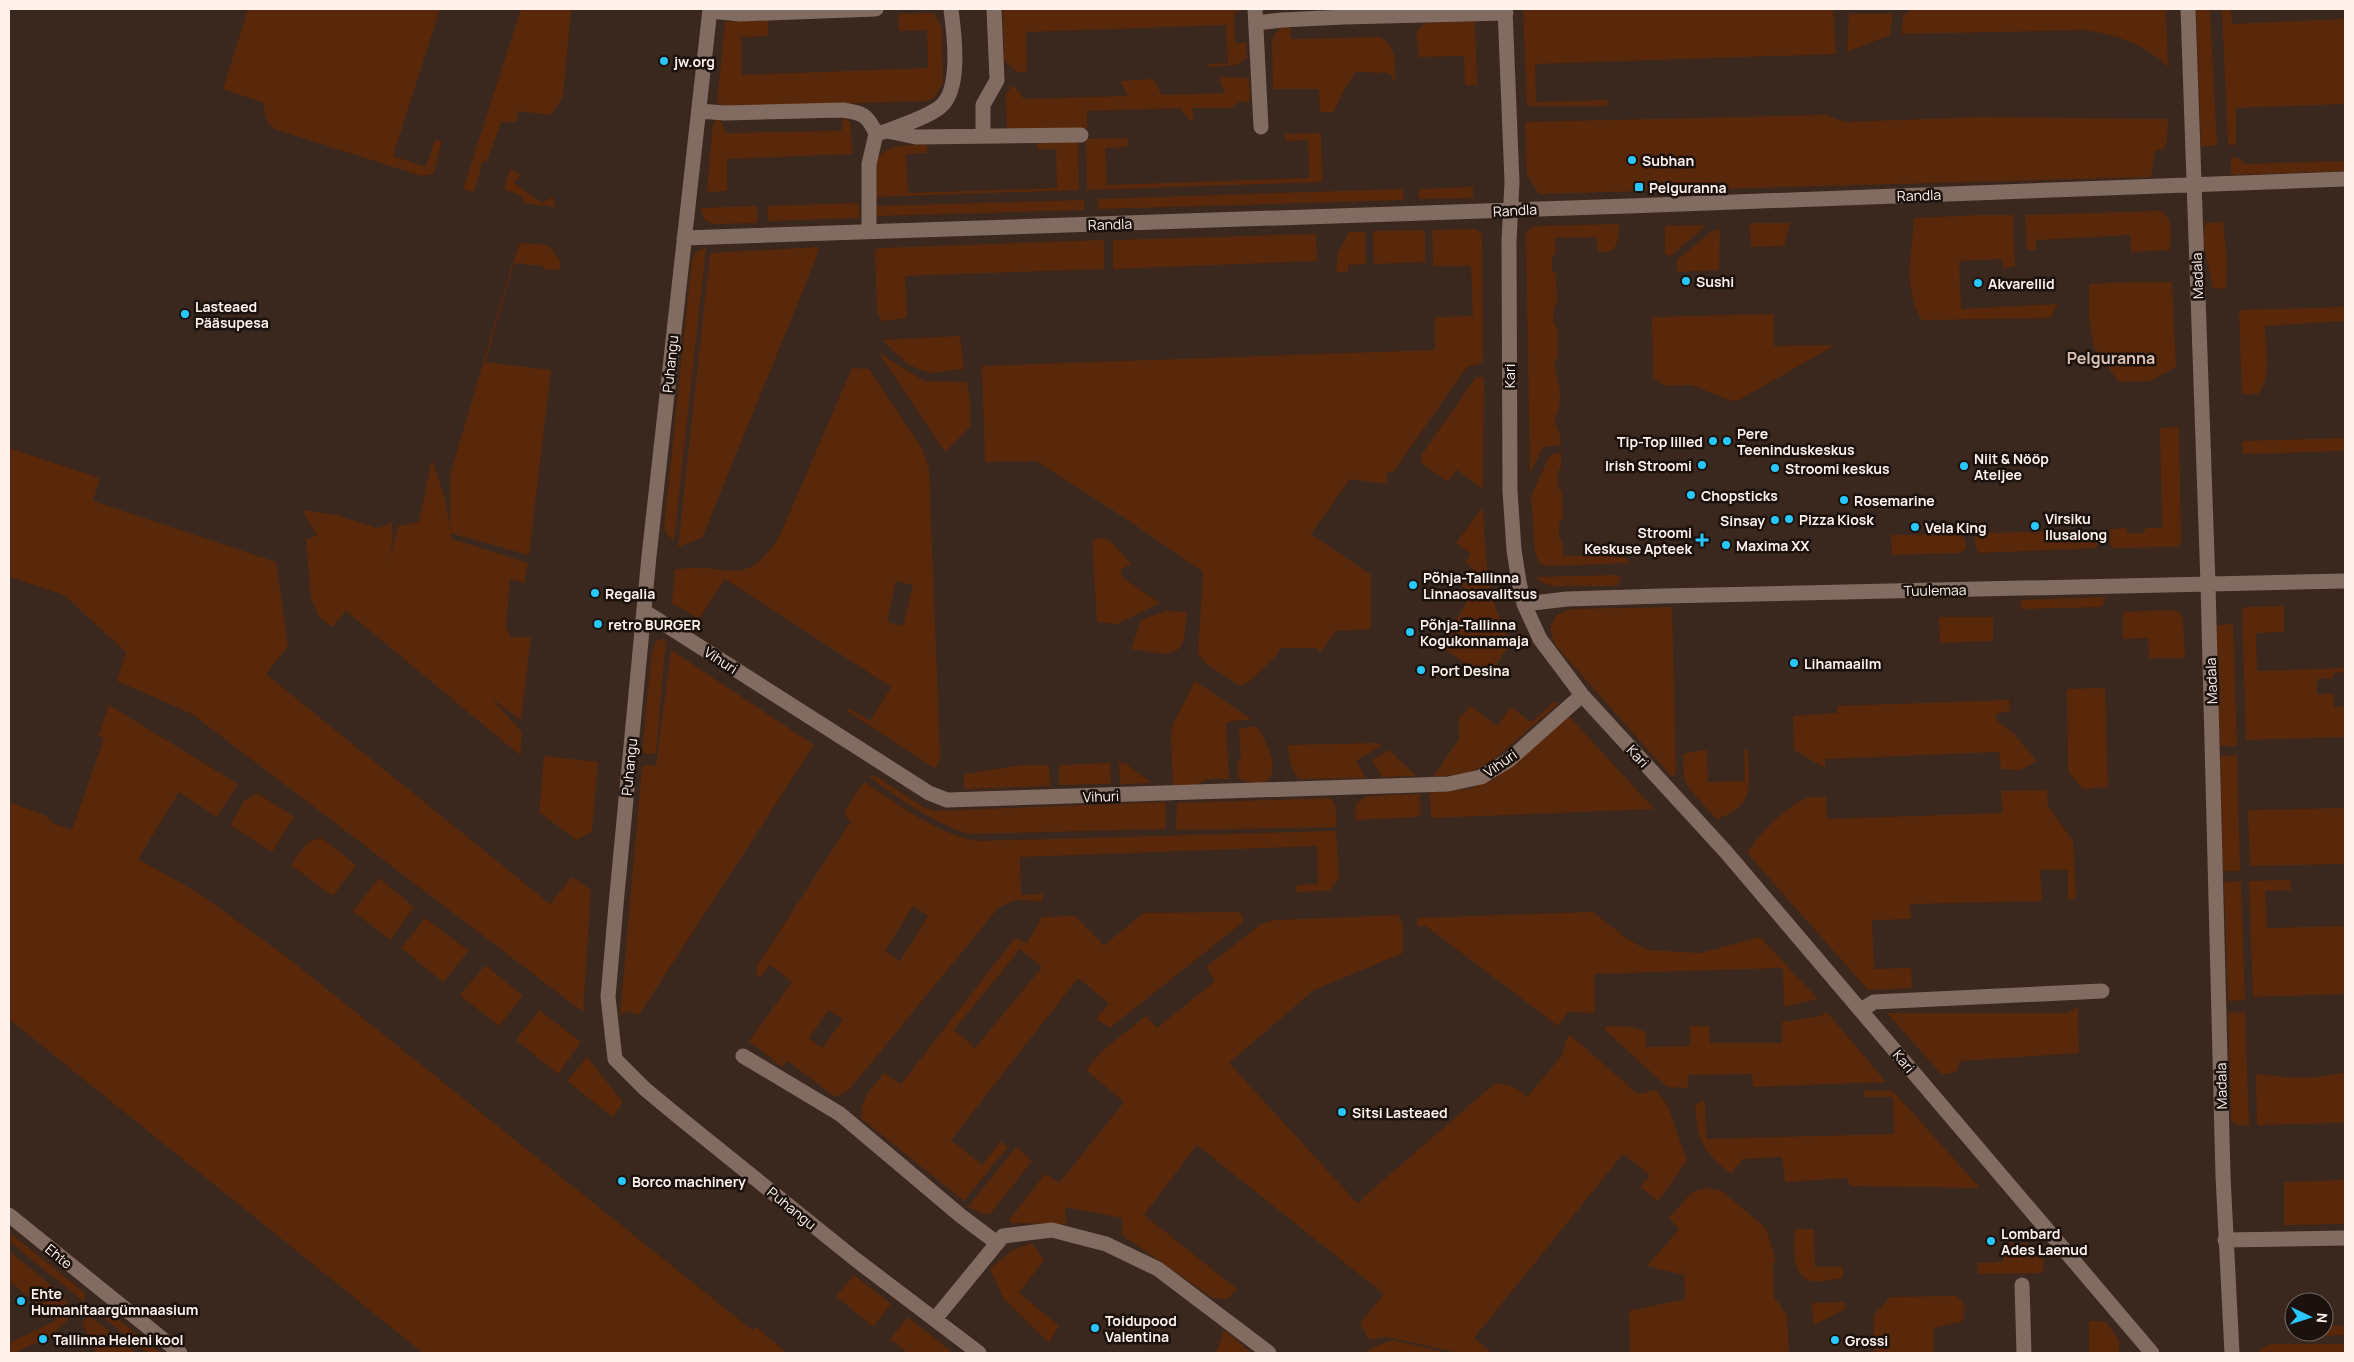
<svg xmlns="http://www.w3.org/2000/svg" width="2354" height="1362" viewBox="0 0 2354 1362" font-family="Manrope,sans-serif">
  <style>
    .green { fill: #59280a; fill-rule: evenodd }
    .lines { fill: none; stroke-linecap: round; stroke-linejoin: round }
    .street { stroke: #826b60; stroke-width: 15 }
    .poi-dot { fill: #28c8ff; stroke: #1b120e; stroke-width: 2 }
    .labels { text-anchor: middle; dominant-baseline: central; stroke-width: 5; stroke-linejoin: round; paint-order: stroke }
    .poi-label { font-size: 14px; font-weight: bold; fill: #fff1eb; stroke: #1b120e; text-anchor: start }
    .street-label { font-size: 14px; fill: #fff1eb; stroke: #1b120e }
    .quarter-label { font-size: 16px; font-weight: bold; fill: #dbc2b5; stroke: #1b120e }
  </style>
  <rect width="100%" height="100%" fill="#3a271d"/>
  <path class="green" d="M248,9H440L393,156L426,167L435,140L442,142L433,174L422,176L274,129C265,121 264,114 264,103L223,89Z
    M521,9H571L563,97L551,115L518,111L516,122H501L487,162L483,161L474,192L463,189Z
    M1003,9H1238V12L1234,13L1235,43H1246L1247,58L1236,65L1208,67V64L1228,63L1226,25L1026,32L1027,71L1017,72L1004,60Z
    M1523,9H1833L1836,54L1535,64L1536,102L1609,100L1607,106H1527Z
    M1909,9H2166L2168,67C2143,43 2119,36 2086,30L1902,34L1903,16L1909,12Z
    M2196,9H2210L2217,145L2201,147Z
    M2222,9H2231L2232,24L2344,19L2345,9V104L2236,108V145H2228Z
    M934,13L942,28L943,83L934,98L927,101L726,107L717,102L725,22L768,18V36L741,37L742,75L928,68L927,30L899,31L898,14Z
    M1849,14H1893L1890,35L1847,52Z
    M1475,21L1477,85H1465L1464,56L1419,57L1416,32L1425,23Z
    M1290,25L1291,39L1380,37C1399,47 1394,64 1396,83L1389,73L1356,72L1344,90L1334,112H1320L1319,89H1273L1272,40L1281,26Z
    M1220,77L1249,78L1250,102H1239L1232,108H1192L1194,120H1190L1180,108L1087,111V128L1007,131L1006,94L1012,86L1015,87L1024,99L1128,96L1120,81L1153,79L1162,95L1225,93L1220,82Z
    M1824,115L1846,122L1978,117L2168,119L2167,141L2164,149L2155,151L2151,177L1539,194L1527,175L1525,122Z
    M844,117L850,122L853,154L727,159V191L709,192L707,190L713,124L719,118L726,133L841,131Z
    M1321,133L1322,182L1087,190L1086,139L1128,138L1127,147L1105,148L1107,185L1309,178L1308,140L1285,141V134Z
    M1037,140H1078L1079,190L876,197V160C889,143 907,145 927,145V153L906,154L908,193L1057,188L1056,149H1037Z
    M2231,157L2238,158L2245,164L2345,161V171L2231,175Z
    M510,169L518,173L520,176L514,183L542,203L553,197L555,207L523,203V197L504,189Z
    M1473,187V198L1419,199V189Z
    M1403,189L1404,200L1098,209V199Z
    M1084,200V210L876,216V206Z
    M859,203L860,218L768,221L767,206Z
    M757,206V223L713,224L704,219L701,208Z
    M2160,211C2175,217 2170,236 2170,250L2131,252L2130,235L2036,240V250H2027L2025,215Z
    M1979,215H2013L2015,267L2003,268V259L1959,261L1961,309L2058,304L2050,318L1922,320C1903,293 1912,249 1914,218Z
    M2223,222L2227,261L2226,289L2213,288L2203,239L2205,223Z
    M1750,223H1790L1784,246L1751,247Z
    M1619,224C1619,239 1618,256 1598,251L1596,237L1555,238L1556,253L1552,257V270L1556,274L1557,302L1554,309L1553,321L1558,329V357L1555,361C1555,376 1563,391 1559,407C1558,413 1553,419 1556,426C1560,434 1560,435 1561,445L1543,447L1530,474L1526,233L1530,228L1538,226Z
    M1706,225L1671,256L1665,254V226Z
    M1475,229L1481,232L1482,239L1483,363L1467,367L1398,465L1393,472H1387V484L1350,479L1311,534L1371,575V629L1336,631L1320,653L1317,648H1280L1278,654L1250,681L1243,685L1237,684L1205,663L1198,653L1203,572L1125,518L1036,461L985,462L982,366L1435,350V317L1473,316L1471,266H1433L1432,230Z
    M1720,229L1719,270L1677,272V260L1712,231Z
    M1425,230V262L1374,264L1373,231Z
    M1349,232H1365L1366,264L1348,265V272H1336L1338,253Z
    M1316,234L1317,261L1113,269V240Z
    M1104,240V269L905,276L907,318L882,321L877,312L875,251L878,248Z
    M520,243L548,245L561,262L560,270L544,269L542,266L514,263L485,362L551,370L529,555L450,533L452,539L528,563L524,583L510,579L506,626L510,637H531L521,720L491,698L522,732L520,755L346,611L332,627L319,617L311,598L306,540L317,535L302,510L336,515L378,528L392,523V545L389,561L398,526L419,522L432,459L445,499L450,527V475L512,265Z
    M819,247L815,261L702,538L678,547L710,253Z
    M706,248L674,540L668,536L664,528L692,259L697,251Z
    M2133,282H2172L2176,367L2150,381L2119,382L2094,348L2089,318V284Z
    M2345,307V321L2265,326C2265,347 2273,378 2258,394H2242L2239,310Z
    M1774,314V346L1835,345L1739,400L1732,401L1691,385L1664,386L1653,377L1652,317Z
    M960,336L964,369L930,373L909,365L882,340Z
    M878,352L924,381L967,382L970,400V427L945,452Z
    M852,368L869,369L922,448L929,468L940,754L939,763L934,768L847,711L849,708L870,721L891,687L725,579L699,619L672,603L675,570C727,559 743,595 780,535ZM896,581L913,585L903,626L887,622Z
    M1476,377H1482L1484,379L1483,489L1457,470L1448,482L1421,463L1422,454Z
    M2179,427L2181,542L2178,547L2113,548L2110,544V529L2126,528L2128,533H2143L2146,528H2162L2160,428Z
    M2345,438V451L2243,454L2242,441Z
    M9,448L100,478L93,501L276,562L288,646L266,674L550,904L572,877L591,890L583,1012L192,714L117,681L126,652L64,595L9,577Z
    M1561,452V467L1558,472V486L1562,492L1563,518L1559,523V538L1563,542V556H1623L1630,563L1547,566L1539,563L1535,552L1531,496L1550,455Z
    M1483,507C1485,550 1486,604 1512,641L1487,678L1440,646L1451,632L1453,634L1460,623L1456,620L1472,594L1462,585L1473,568L1465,562L1471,554L1456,543Z
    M2099,531V544L2095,548L1980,553L1976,549L1974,538L1981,533Z
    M1958,534L1965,538L1966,549L1960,553L1892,555L1891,535Z
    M1100,538L1111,541L1131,564L1120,570L1123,578L1160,603L1117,624L1097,622L1092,540Z
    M1617,575L1621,578L1617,586H1553L1543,583L1536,577Z
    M2105,597V602L2101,607L2020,609L2021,600Z
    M2284,606V632L2256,633L2257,671L2345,668V672L2334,673L2333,678L2317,679V694H2334V707H2345V737L2246,740L2242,610L2245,607Z
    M1672,607L1676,771L1673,778L1555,645L1550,629L1556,615L1571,609Z
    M2172,610L2179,612L2183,619L2185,658H2149L2148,638L2123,639V612Z
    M1166,611L1187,612L1184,640L1179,649L1165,654L1131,649L1141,620Z
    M1939,617H1993V641L1940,643Z
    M2233,624L2237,746H2220L2216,625Z
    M666,639L656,754L642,753L652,652L657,640Z
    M671,650L814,745L639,1015L627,1011L620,1016L642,766L656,765Z
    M1195,681L1251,719C1243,722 1232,718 1226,724L1229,779H1208L1193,787H1173L1171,736L1173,724Z
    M2105,688L2108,787L2083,789L2068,772L2067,689Z
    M2009,700L2010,711L1996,714L1997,721L2014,734L2037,761L2020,770L2001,769L1999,752L1825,759V768L1794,750L1793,716L1838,713L1837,706Z
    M1555,701L1558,704L1492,761L1469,773L1433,777L1459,739V718L1471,706L1497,726L1511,707L1531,722Z
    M109,705L238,784L217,817L179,792L138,859L197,892L288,958L752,1330L756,1327L787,1353H423L9,1019V802L47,816L52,823L72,830L104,738L98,736Z
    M1569,716L1654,809L1431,818L1430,792L1468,789L1493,780Z
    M1257,726C1265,741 1282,768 1266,782L1255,784L1238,778V759L1241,758L1239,729Z
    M1378,743L1382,745L1356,761L1366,778L1300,779C1290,772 1290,756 1287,745Z
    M1389,750L1416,776L1382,777L1372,760Z
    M1707,750L1708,782L1745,781L1744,750H1748C1749,785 1756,807 1716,819L1688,787L1684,779L1683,755L1689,752Z
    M2237,755L2240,871H2223L2220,756Z
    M544,756L598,762L592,832L576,840L539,812Z
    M1110,763L1111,784L1059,785V765Z
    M1119,763H1125L1151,783L1120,784Z
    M1022,765H1049L1050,786L964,789V774Z
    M868,776H876L923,807L935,811L1166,802V827L1164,829L970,834C932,824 900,798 868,776Z
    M864,782C900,805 935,833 977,841L1336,831L1339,879L1329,891L1296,892L1297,885L1318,884L1317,846L1020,857L1021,895L1043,894L1042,901L1015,900L998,908L849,1090L835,1097L788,1061L782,1067L749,1041L792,982L770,965L760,978L757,976V966L851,821L846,817L845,810ZM913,906L928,916L900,961L885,951ZM829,1010L843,1020L822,1048L809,1038Z
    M2047,790L2048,806L2073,841L2076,897L2068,901V870H2040L2042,901L1910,904L1911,919L1872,920L1874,969L1911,968L1912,988L1868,990L1747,853C1758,835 1787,805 1807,798C1812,796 1820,797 1826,797L1827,819L2002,813L2001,791Z
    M257,793L294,817L272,852L230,825L245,800Z
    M1420,794L1421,814L1416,817L1355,820L1356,804L1367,796Z
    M1330,798L1335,804L1337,827L1176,830L1177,803Z
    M2345,808V864L2250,866L2248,810Z
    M321,838L356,865L333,896L291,865L308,842Z
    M379,878L414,907L390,940L353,911Z
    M2290,880L2291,890L2265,891L2267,928L2345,926V994L2253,997L2249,881Z
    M2241,881L2245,1000L2228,1001L2224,882Z
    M1240,912L1243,919L1242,923L1111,1027H1108L1096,1019L1109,1003L1078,978L951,1140L982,1165L1001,1141L1008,1147L964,1201L862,1119C858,1100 873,1087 884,1073L901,1084L1015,938L1027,943L1042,917L1075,916L1104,945L1144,913ZM1020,949L1042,967L975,1048L954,1030Z
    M1593,912L1626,938L1647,950L1700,953L1760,937L1818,999L1784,1007L1783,968L1594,974L1595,1013L1568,1012L1558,1026L1426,926H1416L1418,918Z
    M1399,915L1403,927V953L1314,990L1229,1063L1357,1203L1494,1084C1509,1083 1516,1088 1527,1097L1563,1054L1565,1042L1570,1035L1638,1094L1656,1090L1668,1106L1687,1161L1658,1201L1640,1187L1650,1175L1623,1154L1474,1338L1492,1353H1459L1387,1337L1369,1340L1360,1323L1384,1294L1197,1145L1144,1215L1237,1289L1228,1299L1213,1298L1122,1235V1218L1065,1207L1066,1224L1011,1223L1009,1220L1045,1174L1059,1183L1124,1102L1086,1070L1104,1049L1146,1016L1157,1028L1215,981L1206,967L1261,924L1275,920Z
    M425,918L469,951L443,982L401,948Z
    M485,965L523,996L499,1026L460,995Z
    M2078,1007L2079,1053L1960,1061L1956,1072L1942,1075L1887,1013H2066Z
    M539,1010L581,1042L558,1074L516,1040Z
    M1827,1012L1886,1082L1753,1087L1752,1074L1688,1075V1088L1667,1087L1605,1030L1606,1026L1631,1027L1646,1032V1047L1690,1046V1026H1709L1710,1043H1782V1022L1820,1016Z
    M2245,1012L2249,1125H2236L2231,1120L2228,1013Z
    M587,1057L623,1102L613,1117L567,1081Z
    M2345,1072V1123L2257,1125L2256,1074C2291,1078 2310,1080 2345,1072Z
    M1864,1091H1893L1980,1188L1851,1186L1846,1178L1785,1182L1782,1157L1743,1159L1731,1174C1701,1149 1699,1144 1695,1105L1700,1101L1705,1102L1706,1139L1894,1134L1893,1097H1864Z
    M1016,1147L1032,1161L990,1214H983L968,1207Z
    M2345,1180V1224L2284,1225V1182Z
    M1706,1188L1722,1191L1766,1228L1776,1261L1773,1263L1774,1297L1787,1315L1789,1353H1630L1629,1311L1685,1299L1684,1271L1683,1275L1647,1266L1679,1229L1669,1218L1692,1192Z
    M1795,1229H1814L1815,1267H1843V1278C1833,1279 1820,1283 1811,1281C1790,1275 1794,1245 1795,1229Z
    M9,1232L85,1293L84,1302L9,1241Z
    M1032,1243L1044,1260L1019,1293L1059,1326L1049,1343L1003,1298L990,1269L1011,1251Z
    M2003,1243H2026L2044,1260L2043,1273L1978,1274L1977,1263L2003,1262Z
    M9,1251L64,1296L73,1315L49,1337L14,1353H9V1343L57,1320L9,1281Z
    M854,1275L891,1304L873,1327L836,1296Z
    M1957,1296L1965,1306L1963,1321L1934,1328V1353H1873L1874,1315L1890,1297Z
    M1845,1302V1309L1813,1326L1812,1303Z
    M98,1308L105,1309L161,1353H148L94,1310Z
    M90,1316L137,1353H96L82,1322Z
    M908,1317L953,1353H908L890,1339Z
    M2089,1321L2106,1322L2119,1340V1353H2089Z
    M2324,1326H2345V1335L2304,1337L2297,1332H2324Z
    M1224,1330L1252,1353H1216Z
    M1392,1340L1448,1353H1366L1369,1349Z
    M2272,1344H2345V1353H2261L2259,1350L2263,1347Z"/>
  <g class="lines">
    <path class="street" d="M710,9L649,556L616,905L608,997L615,1059L645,1089L680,1118L855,1259L979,1353
      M1255,9L1261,127
      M1505,9L1512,182L1509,241L1510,491L1514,550L1519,582L1524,604L1540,639L1582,695L1726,852L2152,1353
      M2188,9L2208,584L2223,1176L2232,1353
      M710,11L740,14L876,9
      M1256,23L1282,20L1344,17L1506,13
      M699,111L725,113L843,110C863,113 868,115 876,134
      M887,131C904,124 926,118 940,107C962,90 954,33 951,9
      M983,136V105L997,80L994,9
      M869,231V164L876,134L887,131L916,137L1081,135
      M684,238L1629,206L2345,179
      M1524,604L1567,599L1663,596L2345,581
      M644,611L929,793L947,800L1448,784L1481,777L1509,760L1582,695
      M1861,1010L1874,1002L2102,991
      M743,1056L840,1114L961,1216L997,1243
      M9,1215L180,1353
      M2225,1240L2345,1238
      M2022,1285L2024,1353
      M935,1319L1003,1236L1052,1230L1106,1244L1158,1269L1269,1353"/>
  </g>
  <g class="poi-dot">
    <circle cx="664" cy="61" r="5"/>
    <circle cx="1632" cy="160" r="5"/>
    <rect x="1634" y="182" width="10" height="10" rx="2.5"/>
    <circle cx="1686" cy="281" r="5"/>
    <circle cx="1978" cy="283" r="5"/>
    <circle cx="185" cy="314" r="5"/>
    <circle cx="1713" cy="441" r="5"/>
    <circle cx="1727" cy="441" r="5"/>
    <circle cx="1702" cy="465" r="5"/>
    <circle cx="1964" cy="466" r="5"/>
    <circle cx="1775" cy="468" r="5"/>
    <circle cx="1691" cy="495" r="5"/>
    <circle cx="1844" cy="500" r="5"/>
    <circle cx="1789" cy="519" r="5"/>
    <circle cx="1775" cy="520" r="5"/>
    <circle cx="2035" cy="526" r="5"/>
    <circle cx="1915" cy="527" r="5"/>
    <path d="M1699.5 532.5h5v5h5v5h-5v5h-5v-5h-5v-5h5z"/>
    <circle cx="1726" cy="545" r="5"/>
    <circle cx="1413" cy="585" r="5"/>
    <circle cx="595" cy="593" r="5"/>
    <circle cx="598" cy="624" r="5"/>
    <circle cx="1410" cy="632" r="5"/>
    <circle cx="1794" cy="663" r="5"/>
    <circle cx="1421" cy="670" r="5"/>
    <circle cx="1342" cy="1112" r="5"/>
    <circle cx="622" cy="1181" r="5"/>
    <circle cx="1991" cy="1241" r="5"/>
    <circle cx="21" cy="1301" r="5"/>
    <circle cx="1095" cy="1328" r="5"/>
    <circle cx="43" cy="1339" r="5"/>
    <circle cx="1835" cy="1340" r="5"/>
  </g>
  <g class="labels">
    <g class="poi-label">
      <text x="674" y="61">jw.org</text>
      <text x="1642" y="160">Subhan</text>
      <text x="1649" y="187">Pelguranna</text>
      <text x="1696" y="281">Sushi</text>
      <text x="1988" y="283">Akvarellid</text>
      <text x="195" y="306">Lasteaed<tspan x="195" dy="16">Pääsupesa</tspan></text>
      <text x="1737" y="433">Pere<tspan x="1737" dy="16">Teeninduskeskus</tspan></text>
      <text x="1703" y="441" text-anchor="end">Tip-Top lilled</text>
      <text x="1974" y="458">Niit &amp; Nööp<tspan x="1974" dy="16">Ateljee</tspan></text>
      <text x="1692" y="465" text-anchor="end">Irish Stroomi</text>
      <text x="1785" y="468">Stroomi keskus</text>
      <text x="1701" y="495">Chopsticks</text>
      <text x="1854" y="500">Rosemarine</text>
      <text x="2045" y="518">Virsiku<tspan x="2045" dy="16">Ilusalong</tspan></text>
      <text x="1799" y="519">Pizza Kiosk</text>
      <text x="1765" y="520" text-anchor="end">Sinsay</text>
      <text x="1925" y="527">Vela King</text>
      <text x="1692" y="532" text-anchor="end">Stroomi<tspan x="1692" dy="16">Keskuse Apteek</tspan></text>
      <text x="1736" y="545">Maxima XX</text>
      <text x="1423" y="577">Põhja-Tallinna<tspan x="1423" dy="16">Linnaosavalitsus</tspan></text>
      <text x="605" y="593">Regalia</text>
      <text x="608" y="624">retro BURGER</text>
      <text x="1420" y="624">Põhja-Tallinna<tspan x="1420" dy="16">Kogukonnamaja</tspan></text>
      <text x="1804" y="663">Lihamaailm</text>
      <text x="1431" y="670">Port Desina</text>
      <text x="1352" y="1112">Sitsi Lasteaed</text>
      <text x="632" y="1181">Borco machinery</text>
      <text x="2001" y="1233">Lombard<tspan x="2001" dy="16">Ades Laenud</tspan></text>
      <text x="31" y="1293">Ehte<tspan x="31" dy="16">Humanitaargümnaasium</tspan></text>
      <text x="1105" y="1320">Toidupood<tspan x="1105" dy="16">Valentina</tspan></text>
      <text x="53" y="1339">Tallinna Heleni kool</text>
      <text x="1845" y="1340">Grossi</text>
    </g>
    <g class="street-label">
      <text transform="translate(1919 195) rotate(-2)">Randla</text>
      <text transform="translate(1515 210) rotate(-3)">Randla</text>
      <text transform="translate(1110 224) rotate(-2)">Randla</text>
      <text transform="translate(2197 276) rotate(-92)">Madala</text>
      <text transform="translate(670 364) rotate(-84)">Puhangu</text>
      <text transform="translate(1509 376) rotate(-90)">Kari</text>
      <text transform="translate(1935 590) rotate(-1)">Tuulemaa</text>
      <text transform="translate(721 660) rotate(33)">Vihuri</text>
      <text transform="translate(2211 681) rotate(-92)">Madala</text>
      <text transform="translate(1638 756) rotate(47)">Kari</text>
      <text transform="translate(1500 763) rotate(-35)">Vihuri</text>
      <text transform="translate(629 767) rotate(-84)">Puhangu</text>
      <text transform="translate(1101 796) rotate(-2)">Vihuri</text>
      <text transform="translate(1904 1061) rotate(50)">Kari</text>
      <text transform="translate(2221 1086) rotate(-91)">Madala</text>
      <text transform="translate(792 1208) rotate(39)">Puhangu</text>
      <text transform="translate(59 1256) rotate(39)">Ehte</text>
    </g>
    <g class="quarter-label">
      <text x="2111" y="358">Pelguranna</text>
    </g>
  </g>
  <rect width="2354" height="1362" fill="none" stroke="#fff1eb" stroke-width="20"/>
  <g transform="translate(2309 1317) rotate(94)"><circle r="24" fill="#1b120e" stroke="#766b66"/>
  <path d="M0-4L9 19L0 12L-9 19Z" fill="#28c8ff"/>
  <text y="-8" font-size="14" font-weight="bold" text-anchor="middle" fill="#fff1eb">N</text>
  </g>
</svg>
